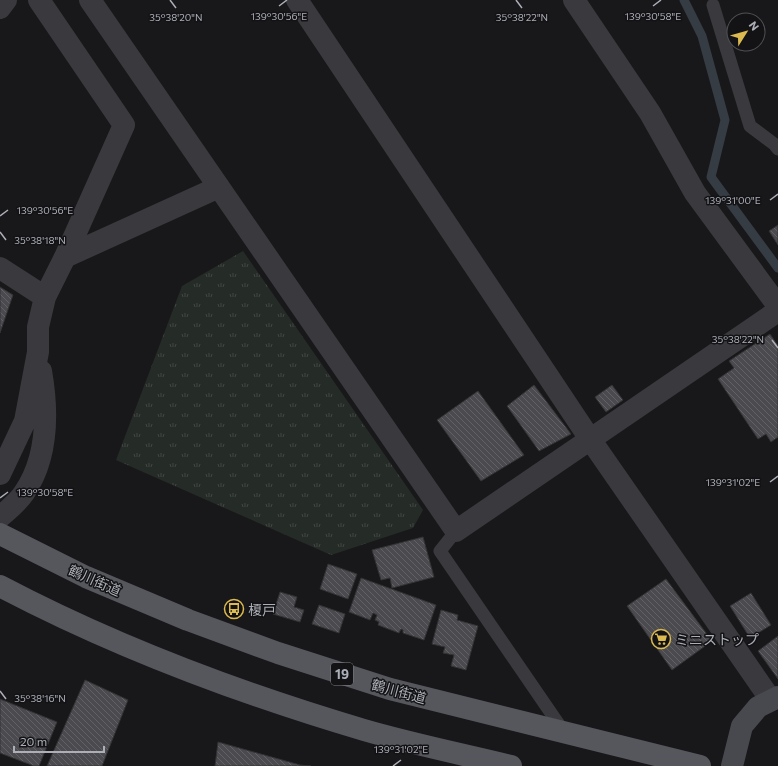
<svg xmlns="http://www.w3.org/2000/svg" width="778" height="766" viewBox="0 0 778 766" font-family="Commissioner,'Noto Sans JP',sans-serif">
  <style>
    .grass { fill: url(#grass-tufts) }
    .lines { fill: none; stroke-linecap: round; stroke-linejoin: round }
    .stream { stroke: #353c43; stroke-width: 9 }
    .building { fill: url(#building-back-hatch); stroke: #333336 }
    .lane { stroke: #3a3a3e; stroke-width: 13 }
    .street { stroke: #3a3a3e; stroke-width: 22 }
    .secondary { stroke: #48494e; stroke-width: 22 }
    .primary { stroke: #56575d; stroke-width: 22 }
    .ticks { fill: none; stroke: #acafb8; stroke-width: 1.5 }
    .labels { text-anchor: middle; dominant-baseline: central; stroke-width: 3; stroke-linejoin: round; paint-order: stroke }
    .shield { fill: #131315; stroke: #7e8087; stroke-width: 1 }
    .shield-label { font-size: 13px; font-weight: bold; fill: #acafb8 }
    .street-label { font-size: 14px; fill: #acafb8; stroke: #131315 }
    .poi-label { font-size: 14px; fill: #acafb8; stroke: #131315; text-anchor: start }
    .ticks-label { font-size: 10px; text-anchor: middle; fill: #acafb8; stroke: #131315; stroke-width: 3; stroke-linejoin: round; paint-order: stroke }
  </style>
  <defs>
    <pattern id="grass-tufts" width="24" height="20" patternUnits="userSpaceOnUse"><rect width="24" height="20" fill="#252b26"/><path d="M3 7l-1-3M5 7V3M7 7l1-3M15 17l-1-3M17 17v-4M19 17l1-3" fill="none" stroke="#424743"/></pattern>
    <pattern id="building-back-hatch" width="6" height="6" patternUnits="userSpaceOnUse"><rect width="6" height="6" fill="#4b4b4f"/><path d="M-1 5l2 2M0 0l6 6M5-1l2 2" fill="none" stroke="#626266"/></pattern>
  </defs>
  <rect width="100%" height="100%" fill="#18181a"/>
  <path class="grass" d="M243,251L423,510L413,528L331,555L116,460L182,286Z"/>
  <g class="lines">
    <path class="stream" d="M684,0L702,36L725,120L711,177L778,268"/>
  </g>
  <path class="building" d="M778,225V245L769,231Z
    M0,287L13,295L0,333Z
    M770,334L778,346V437L771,442L766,434L758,439L718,379L734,368L729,361Z
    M534,385L571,434L539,451L507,406Z
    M612,385L623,400L606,412L595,397Z
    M478,391L524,455L481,481L437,420Z
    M423,537L434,577L392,588L390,578L381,580L372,550Z
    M328,564L357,574L348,599L320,589Z
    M361,578L436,605L424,640L403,633V630L401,629L399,633L378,625L379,622L375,620L377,615L373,613L370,620L349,612Z
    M666,579L712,641L672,670L627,606Z
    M280,592L297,597L294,607L304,610L300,622L273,614Z
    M751,593L771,625L750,638L730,606Z
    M319,605L345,614L339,633L312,624Z
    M441,610L458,615L457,620L478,626L466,670L451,666L454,655L443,653L445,647L432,644Z
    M778,636V679L758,651Z
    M85,680L128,700L102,766H47Z
    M0,699L57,722L39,766H34L0,753Z
    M218,742L300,765L311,766H215Z"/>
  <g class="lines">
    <path class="lane" d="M713,5L750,126L774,144L778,149
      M456,531L440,551L564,732"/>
    <path class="street" d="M39,0L124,125L65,257
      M90,0L456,531L778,311
      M297,0L590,439L771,700
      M574,0L650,113L695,193L778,306
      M0,8L6,0
      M0,268L45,297
      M0,474L25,421L38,352V327L45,297L65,257L219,187
      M0,517C8,510 18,502 24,493C48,458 48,411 41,371"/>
    <path class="secondary" d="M732,766L742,726L758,707L778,697"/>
    <path class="primary" d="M0,534L86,577L188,620L278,653L390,689L700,766
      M0,586C116,647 239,693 364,730C412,744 462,754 511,766"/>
  </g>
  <path class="ticks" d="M170,0L176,8M516,0L522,8M279,6L287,0M653,6L661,0M770,200L778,194M0,216L8,210M0,232L6,240M772,340L778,348M770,482L778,476M0,498L8,492M0,691L6,699M393,766L401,760"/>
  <defs>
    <symbol id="bus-ring" viewBox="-11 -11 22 22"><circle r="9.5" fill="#131315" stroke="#dbba4f" stroke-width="1.5"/><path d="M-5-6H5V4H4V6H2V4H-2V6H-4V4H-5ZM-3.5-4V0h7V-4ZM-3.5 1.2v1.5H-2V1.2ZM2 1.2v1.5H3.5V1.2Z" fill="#dbba4f"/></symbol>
    <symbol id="supermarket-ring" viewBox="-11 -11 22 22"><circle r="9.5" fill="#131315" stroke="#dbba4f" stroke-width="1.5"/><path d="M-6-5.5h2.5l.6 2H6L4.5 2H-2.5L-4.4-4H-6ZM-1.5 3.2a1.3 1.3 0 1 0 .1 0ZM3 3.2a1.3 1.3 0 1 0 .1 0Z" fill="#dbba4f"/></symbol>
  </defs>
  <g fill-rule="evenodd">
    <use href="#bus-ring" x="223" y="598" width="22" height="22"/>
    <use href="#supermarket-ring" x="650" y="628" width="22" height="22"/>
  </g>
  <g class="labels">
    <rect class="shield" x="331" y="663" width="22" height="22" rx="3"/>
    <g class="shield-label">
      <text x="342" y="674">19</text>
    </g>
    <g class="street-label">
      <text transform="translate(95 580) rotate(24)">鶴川街道</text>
      <text transform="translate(399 691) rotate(15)">鶴川街道</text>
    </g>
    <g class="poi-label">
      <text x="248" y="609">榎戸</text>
      <text x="675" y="639">ミニストップ</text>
    </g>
  </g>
  <g class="ticks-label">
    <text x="279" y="20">139°30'56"E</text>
    <text x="653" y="20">139°30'58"E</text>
    <text x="176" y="21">35°38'20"N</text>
    <text x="522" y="21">35°38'22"N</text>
    <text x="733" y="204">139°31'00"E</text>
    <text x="45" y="214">139°30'56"E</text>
    <text x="40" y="244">35°38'18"N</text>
    <text x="738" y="343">35°38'22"N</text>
    <text x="733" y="486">139°31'02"E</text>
    <text x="45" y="496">139°30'58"E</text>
    <text x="40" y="702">35°38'16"N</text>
    <text x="401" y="753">139°31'02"E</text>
  </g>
  <g transform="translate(746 32) rotate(53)"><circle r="19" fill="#131315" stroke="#505156"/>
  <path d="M0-3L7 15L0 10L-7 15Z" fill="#dbba4f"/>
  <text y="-6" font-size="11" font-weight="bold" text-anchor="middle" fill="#acafb8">N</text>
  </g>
  <path d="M14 746v6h90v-6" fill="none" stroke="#acafb8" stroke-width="2"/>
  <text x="20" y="746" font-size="12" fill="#acafb8" stroke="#131315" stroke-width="3" paint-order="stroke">20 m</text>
</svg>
